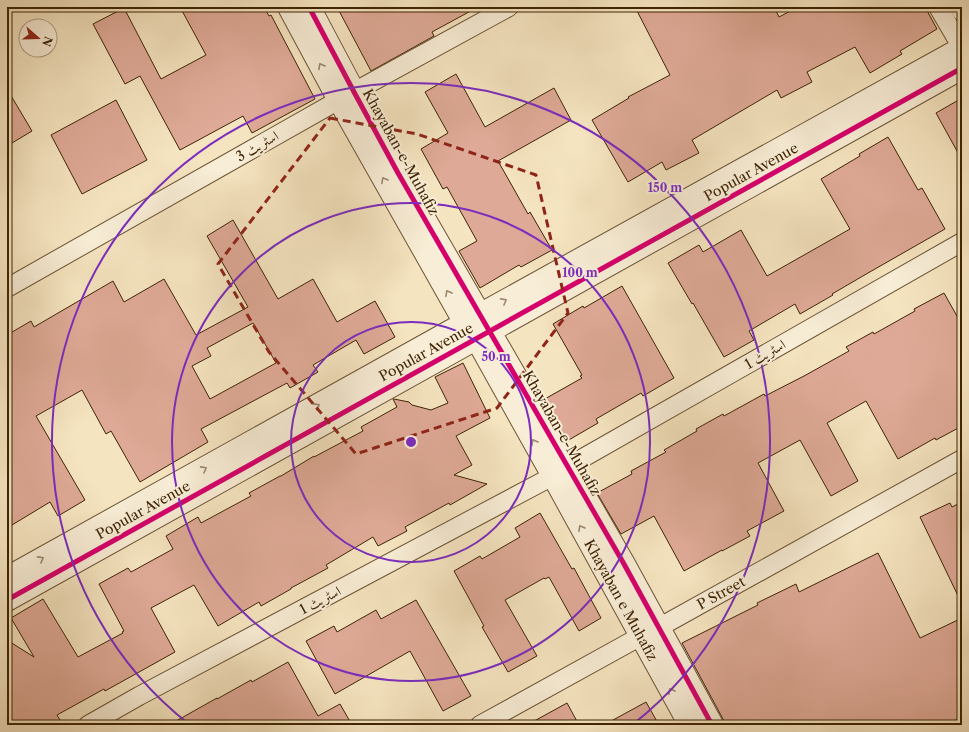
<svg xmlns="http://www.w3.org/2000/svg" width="969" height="732" viewBox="0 0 969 732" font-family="'Libre Caslon Text',Amiri,serif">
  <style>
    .building { fill: #dea996; stroke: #3e2405; fill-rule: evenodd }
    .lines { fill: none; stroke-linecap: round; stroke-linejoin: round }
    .minor-casing { stroke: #6c5434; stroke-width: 20 }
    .tertiary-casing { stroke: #6c5434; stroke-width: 24 }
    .minor { stroke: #f8edd6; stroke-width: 18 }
    .tertiary { stroke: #f8edd6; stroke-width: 22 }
    .cycleway-casing { stroke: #f8edd6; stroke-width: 8 }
    .cycleway { stroke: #d6006c; stroke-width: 5 }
    .oneway { stroke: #9b886e }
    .marked { fill: none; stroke: #8f2418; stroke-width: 3; stroke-dasharray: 8 5; stroke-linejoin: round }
    .ring { fill: none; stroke: #7b2cbf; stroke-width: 2 }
    .labels { text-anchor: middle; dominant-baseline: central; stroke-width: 4; stroke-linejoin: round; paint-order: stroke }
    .street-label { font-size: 14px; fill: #3e2405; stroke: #f8edd6 }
    .centre { fill: #7b2cbf; stroke: #f8edd6; stroke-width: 2 }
    .ring-label { font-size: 12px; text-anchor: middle; font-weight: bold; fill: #7b2cbf; stroke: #f8edd6; stroke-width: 4; stroke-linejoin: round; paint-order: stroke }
  </style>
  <rect width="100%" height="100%" fill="#f5e4c0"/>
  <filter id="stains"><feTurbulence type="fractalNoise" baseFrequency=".005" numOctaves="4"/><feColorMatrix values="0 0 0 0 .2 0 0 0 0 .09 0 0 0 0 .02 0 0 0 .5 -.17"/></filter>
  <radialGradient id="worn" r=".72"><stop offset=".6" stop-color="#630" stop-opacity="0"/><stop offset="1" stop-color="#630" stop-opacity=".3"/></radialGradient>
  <path class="building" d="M180,7H264L269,16L271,15L315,99L252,133L243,116L180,150L140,76L125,84L93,24L124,8L161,79L206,55Z
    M337,7H478L432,32L434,36L371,71Z
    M635,7H774L779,17L798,7H925L937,29L900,51L902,54L870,73L855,47L807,72L812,82L781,98L777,90L692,140L699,153L666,170L662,162L628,182L592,120L629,98L628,97L670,75Z
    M456,74L485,127L554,88L571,120L498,161L528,214L530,212L552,250L521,267L519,265L480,288L459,251L477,241L447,187L443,189L421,149L448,133L425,92Z
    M7,89L32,131L7,146Z
    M962,98V160L936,113Z
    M116,100L147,160L82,194L51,135Z
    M888,137L918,190L922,188L945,229L868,273L832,294L833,295L800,314L795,304L749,331L754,340L724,357L693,303L692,304L668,263L699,245L703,252L741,230L767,276L850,229L821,179L860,156L859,154Z
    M233,220L278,299L313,279L337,322L375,301L395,337L364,354L356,340L313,365L318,372L290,388L287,383L201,429L208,442L140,482L111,431L106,434L82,390L36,416L85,500L58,516L50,502L7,528V335L31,321L34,327L113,281L124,302L164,279L196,335L248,307L207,236ZM253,323L276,363L210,399L192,366L211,356L207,348Z
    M622,286L674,378L643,396L641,393L596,419L598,423L567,441L543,400L582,378L580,376L582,375L553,324L583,306L584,308Z
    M944,293L962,325V426L936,440L935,438L898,459L866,401L827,423L858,481L831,496L800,440L758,463L784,511L747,531L750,536L722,551V550L684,571L654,516L621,534L597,493L632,474L631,471L666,452L664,450L697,431L696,429L723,414L724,416L764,394L765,396L804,376L849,351L846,347L873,332L874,334L915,311L914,309Z
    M463,363L490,418L456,436L472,465L454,475L487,484L450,505L449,503L405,527L407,531L378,546L373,537L326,565L328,568L291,588V589L261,606L259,602L218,626L194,585L151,608L175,652L105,691L104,689L57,715L63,725H7V640L34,657L11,618L43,599L78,657L123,633L122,632L124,631L99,584L128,568L131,572L173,549L166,536L198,517L201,523L251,496L249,493L280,476H281L314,456V457L363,431L361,427L397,407L393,399H394L409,402L412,405L431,410L448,403L435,377Z
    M962,502V604L920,517L950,503L952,507Z
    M540,513L572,569L574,568L601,618L579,631L549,577L545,579L544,578L505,600L537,656L508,672L482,627L484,626L454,571L480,556L482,559L520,537L515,528Z
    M878,553L920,638L962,618V717L946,725H724L723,719L682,643L758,605L757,603L796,584L799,592Z
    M416,600L471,696L443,711L410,651L335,694L306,641L334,626L337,632L376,610L381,619Z
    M288,662L318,716L340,704L352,725H169L217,698V699L251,680L252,682Z
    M646,702L659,725H604Z
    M567,703L579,725H527Z"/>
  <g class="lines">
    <defs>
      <path id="minor" d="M938,7L962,48
        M959,7L962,12
        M7,288L339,100L509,7
        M567,467L962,242
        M88,725L139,696L553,476
        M480,725L641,636L658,628L962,459"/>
      <path id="tertiary" d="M289,7L339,100L465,323L476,338L553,476L690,725
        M309,7L354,92L398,173L624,564L712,725
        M7,578L465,323L962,48
        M7,600L962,68"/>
    </defs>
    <use href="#minor" class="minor-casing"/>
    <use href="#tertiary" class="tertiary-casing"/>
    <use href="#minor" class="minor"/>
    <use href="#tertiary" class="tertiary"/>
    <defs>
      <path id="cycleway" d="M309,7L354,92L398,173L624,564L712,725
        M7,600L962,68"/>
    </defs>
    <use href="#cycleway" class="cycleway-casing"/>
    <use href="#cycleway" class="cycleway"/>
  </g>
  <defs><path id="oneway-chevron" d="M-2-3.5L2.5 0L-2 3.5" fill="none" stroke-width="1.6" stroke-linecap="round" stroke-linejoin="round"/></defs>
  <g class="oneway">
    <use href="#oneway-chevron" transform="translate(321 66) rotate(-119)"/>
    <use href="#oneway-chevron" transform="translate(384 180) rotate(-119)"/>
    <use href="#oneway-chevron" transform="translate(448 293) rotate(-119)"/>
    <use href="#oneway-chevron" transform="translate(504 301) rotate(-29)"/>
    <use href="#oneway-chevron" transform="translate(317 406) rotate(-29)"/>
    <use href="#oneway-chevron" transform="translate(534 442) rotate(-119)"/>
    <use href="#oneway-chevron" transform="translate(204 469) rotate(-29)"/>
    <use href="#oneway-chevron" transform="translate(581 528) rotate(-119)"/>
    <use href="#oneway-chevron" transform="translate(41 559) rotate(-29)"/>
    <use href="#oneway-chevron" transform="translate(671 691) rotate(-119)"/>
  </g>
  <path class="marked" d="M330,118L417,134L536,175L568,313L497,408L356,454L269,352L218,264Z"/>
  <g class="ring">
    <circle cx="411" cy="442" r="120"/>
    <circle cx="411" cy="442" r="239"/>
    <path d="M190 725A359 359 0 1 1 632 725"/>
  </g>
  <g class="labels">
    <g class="street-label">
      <text transform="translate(257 146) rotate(-30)">اسٹریٹ 3</text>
      <text transform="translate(401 152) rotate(61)">Khayaban-e-Muhafiz</text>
      <text transform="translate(751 172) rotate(-29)">Popular Avenue</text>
      <text transform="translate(426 352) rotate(-29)">Popular Avenue</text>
      <text transform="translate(765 354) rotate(-30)">اسٹریٹ 1</text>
      <text transform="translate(562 433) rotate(60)">Khayaban-e-Muhafiz</text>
      <text transform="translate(143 510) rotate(-29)">Popular Avenue</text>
      <text transform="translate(721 593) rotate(-29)">P Street</text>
      <text transform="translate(320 600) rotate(-28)">اسٹریٹ 1</text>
      <text transform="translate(621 600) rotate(61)">Khayaban e Muhafiz</text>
    </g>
  </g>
  <circle cx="411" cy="442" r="6" class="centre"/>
  <g class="ring-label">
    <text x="665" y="192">150 m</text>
    <text x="580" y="277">100 m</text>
    <text x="496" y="361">50 m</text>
  </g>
  <rect width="969" height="732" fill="none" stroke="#f5e4c0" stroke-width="24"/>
  <rect x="8" y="8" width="953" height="716" fill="none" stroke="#3e2405" stroke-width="2"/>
  <rect x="12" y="12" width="945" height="708" fill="none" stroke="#3e2405"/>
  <g transform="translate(38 38) rotate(110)"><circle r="19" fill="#f8edd6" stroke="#ae9d82"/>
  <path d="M0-3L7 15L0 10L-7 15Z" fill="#8f2418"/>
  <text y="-6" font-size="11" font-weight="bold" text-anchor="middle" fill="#3e2405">N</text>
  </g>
  <rect width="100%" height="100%" filter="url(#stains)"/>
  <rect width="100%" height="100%" fill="url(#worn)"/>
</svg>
